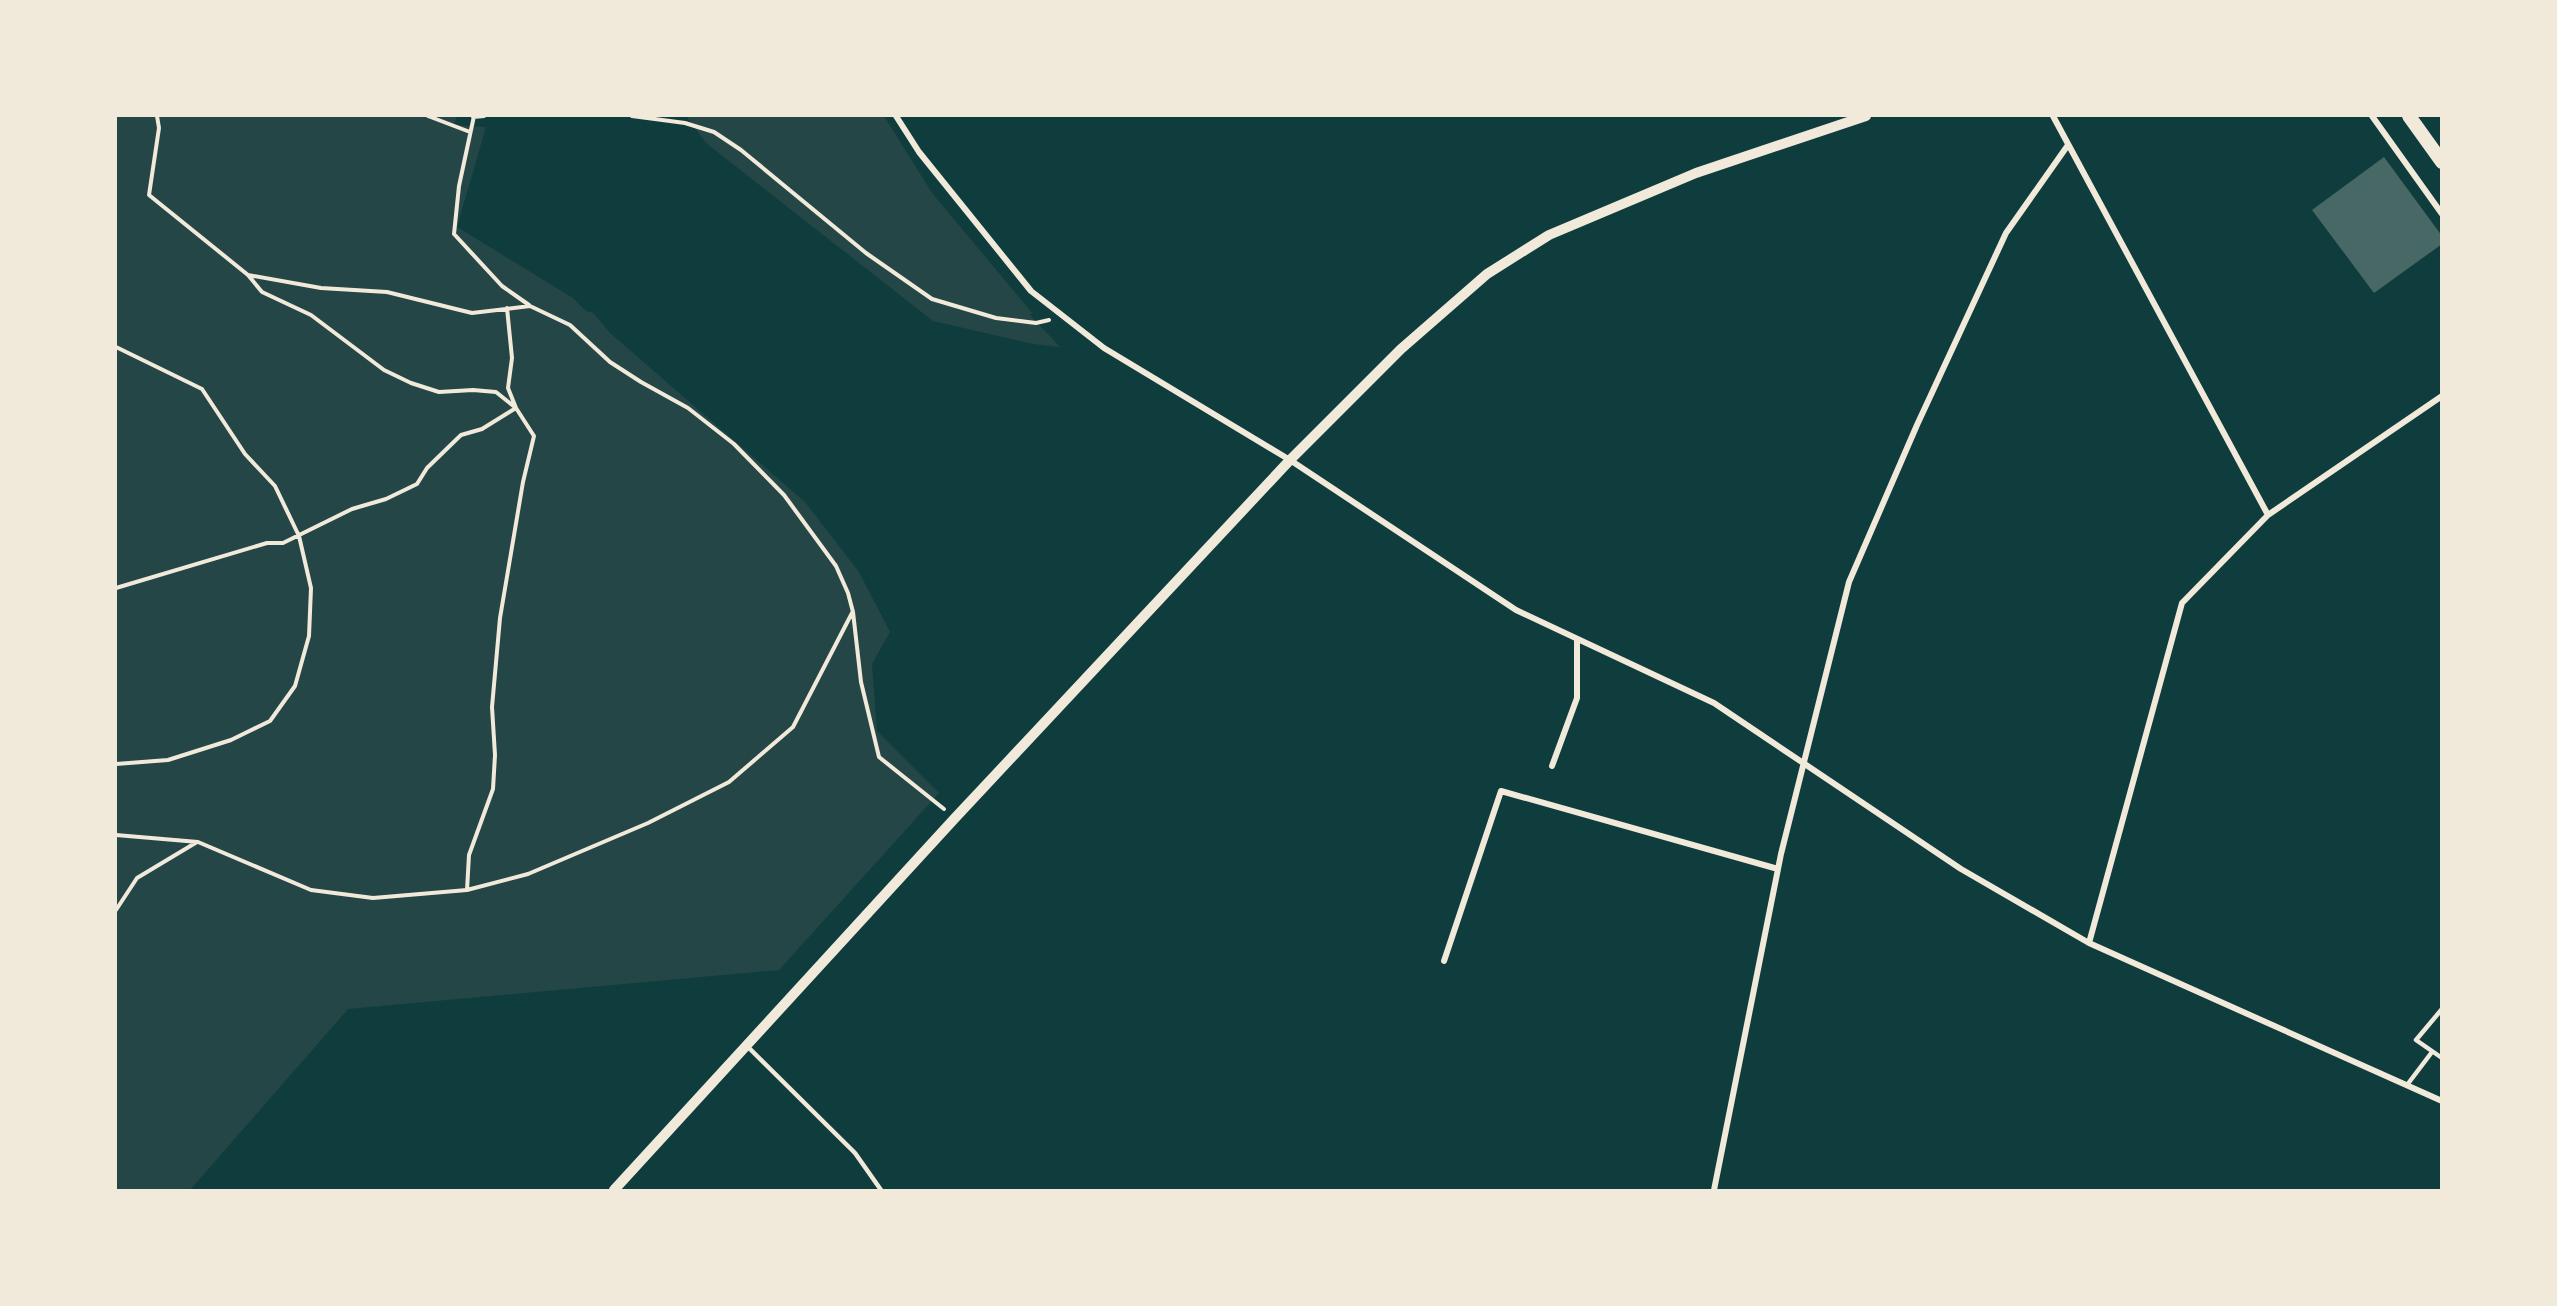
<svg xmlns="http://www.w3.org/2000/svg" width="2557" height="1306" viewBox="0 0 2557 1306" font-family="Manrope,sans-serif">
  <style>
    .green { fill: #244646 }
    .building { fill: #486865 }
    .lines { fill: none; stroke-linecap: round; stroke-linejoin: round }
    .path { stroke: #f1e9da; stroke-width: 4 }
    .service { stroke: #f1e9da; stroke-width: 4.5 }
    .minor { stroke: #f1e9da; stroke-width: 6 }
    .tertiary { stroke: #f1e9da; stroke-width: 10 }
    .trunk { stroke: #f1e9da; stroke-width: 14 }
  </style>
  <rect width="100%" height="100%" fill="#0f3d3e"/>
  <path class="green" d="M116,116H485H457L454,125L486,127L457,227L573,298L586,311L593,313L610,333L648,366L805,502L859,572L890,632L872,664L877,731L939,793L779,970L348,1009L190,1190H116Z
    M686,116H884L932,193L1033,314H1029L1060,347L1033,344L933,321L706,143Z"/>
  <path class="building" d="M2384,157L2442,236V244L2374,293L2312,210Z"/>
  <g class="lines">
    <path class="path" d="M157,116L159,128L149,195L248,275L321,288L387,292L472,313L530,306L570,325L610,362L641,382L688,408L734,444L784,495L836,566L848,593L853,612L861,682L879,757L944,809
      M428,116L470,132
      M474,116L459,186L454,234L502,286L529,305
      M632,116L685,123L714,132L741,150L866,253L932,299L996,318L1036,323L1049,320
      M473,117L484,116
      M248,275L262,292L311,315L384,370L411,383L439,392L473,390L496,392L516,408L534,436L523,482L500,618L492,707L495,755L493,789L469,855L467,890
      M116,347L202,389L245,454L275,486L299,536L311,588L309,636L295,686L270,721L231,740L168,760L116,764
      M116,588L267,543H283L352,509L386,499L417,484L427,468L461,435L482,429L516,408L508,388L512,358L507,308
      M116,835L198,842L311,890L373,898L467,890L528,874L648,823L729,782L793,727L852,613
      M116,910L137,878L197,842"/>
    <path class="service" d="M2442,1009L2416,1040L2442,1058
      M746,1045L855,1153L881,1190
      M2407,1085L2432,1052"/>
    <path class="minor" d="M896,116L919,152L1031,291L1104,348L1290,460L1516,610L1714,703L1961,869L2089,943L2442,1101
      M2053,116L2268,515
      M2372,116L2442,214
      M1552,766L1577,698V640
      M2089,943L2182,603L2268,515L2442,396
      M1444,961L1501,791L1778,869
      M1714,1190L1781,854L1849,582L1917,425L2006,233L2068,145"/>
    <path class="tertiary" d="M614,1190L955,818L1290,460L1401,349L1487,274L1549,235L1696,173L1866,116"/>
    <path class="trunk" d="M2409,116L2442,162"/>
  </g>
  <rect width="2557" height="1306" fill="none" stroke="#f1e9da" stroke-width="234"/>
</svg>
